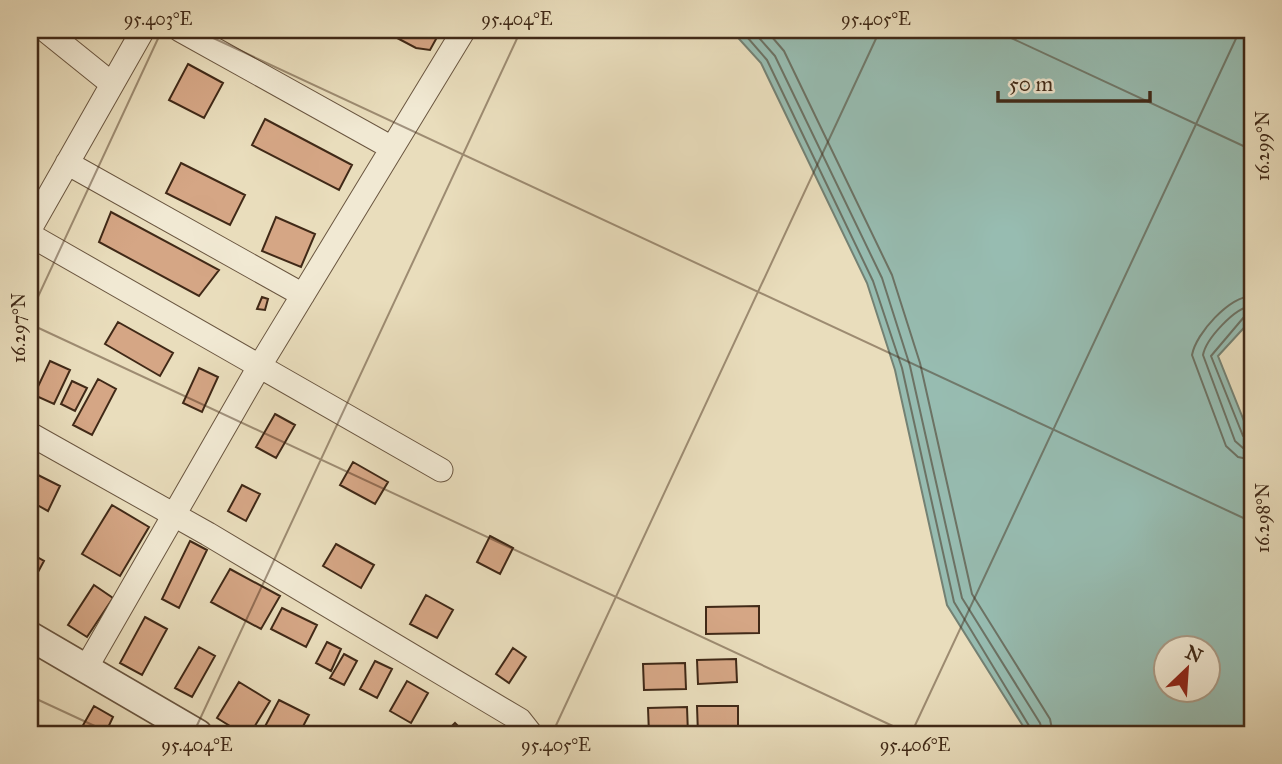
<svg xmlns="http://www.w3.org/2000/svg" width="1282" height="764" viewBox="0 0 1282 764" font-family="'IM FELL Great Primer',serif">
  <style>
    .water { fill: #97bcb1; stroke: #748173; stroke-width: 2; fill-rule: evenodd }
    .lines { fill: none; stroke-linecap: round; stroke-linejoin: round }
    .shore { stroke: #6c7264; stroke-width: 2 }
    .building { fill: #d5a685; stroke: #402917; stroke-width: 2 }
    .minor-casing { stroke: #6a5640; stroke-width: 25 }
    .tertiary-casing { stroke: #6a5640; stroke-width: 31 }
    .minor { stroke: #f1e9d3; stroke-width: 23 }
    .tertiary { stroke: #f1e9d3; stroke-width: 28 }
    .ticks { fill: none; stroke: #402917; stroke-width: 2; stroke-opacity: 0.45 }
    .neatline { fill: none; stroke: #402917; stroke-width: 2.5 }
    .ticks-label { font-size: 18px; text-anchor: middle; fill: #402917 }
  </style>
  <rect width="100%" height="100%" fill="#e9ddbc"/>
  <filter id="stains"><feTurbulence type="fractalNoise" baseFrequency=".00286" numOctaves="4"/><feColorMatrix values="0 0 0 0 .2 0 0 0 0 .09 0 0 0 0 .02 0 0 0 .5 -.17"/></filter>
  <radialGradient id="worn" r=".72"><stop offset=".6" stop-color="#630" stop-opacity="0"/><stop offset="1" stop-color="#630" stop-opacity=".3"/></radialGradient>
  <path class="water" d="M731,30H1252V319L1218,356L1252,441V734H1028L947,605L895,370L867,283L761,63ZM1166,648H1208V690H1166Z"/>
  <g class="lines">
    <path class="shore" d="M741,30L767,60L873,281L902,368L954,602L1034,734
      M752,30L775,56L882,278L910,366L962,598L1040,723L1043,734
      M766,30L784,51L892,275L920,363L972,594L1050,719L1053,734
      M1252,296C1229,297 1196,333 1192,355L1226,446L1238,457L1252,460
      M1252,306C1235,307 1206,339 1203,355L1235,441L1243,448L1252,449
      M1252,315L1244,317L1211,356L1243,436L1252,441"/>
  </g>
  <path class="building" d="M382,30H441L430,50L416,48Z
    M188,64L223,83L204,118L169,100Z
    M265,119L352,165L339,190L252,145Z
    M181,163L245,195L230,225L166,193Z
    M111,212L219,270L199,296L99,242Z
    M276,217L315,234L301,267L262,251Z
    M262,297L268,299L265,310L257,309Z
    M118,322L173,353L160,376L105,344Z
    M50,361L70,370L54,404L34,395Z
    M199,368L218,377L202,412L183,403Z
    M98,379L116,389L92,435L73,425Z
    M72,381L87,388L75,411L61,404Z
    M275,414L295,425L276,458L256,447Z
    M353,462L388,482L375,504L340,485Z
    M32,472L60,486L48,511L30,501Z
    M242,485L260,494L246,521L228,511Z
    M112,505L149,527L120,576L82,554Z
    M490,536L513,548L500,574L477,562Z
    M190,541L207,550L179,608L162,599Z
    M336,544L374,565L361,588L323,566Z
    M30,553L44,561L30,587Z
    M230,569L280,596L261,629L211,602Z
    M94,585L113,598L87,637L68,625Z
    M426,595L453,610L437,638L410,624Z
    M759,606V633L706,634V607Z
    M282,608L317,625L306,647L271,629Z
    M145,617L167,629L142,675L120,663Z
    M327,642L341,649L331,671L316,663Z
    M199,647L215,656L192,697L175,688Z
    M513,648L526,657L509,683L496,674Z
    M344,654L357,661L344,685L330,678Z
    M736,659L737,682L698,684L697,660Z
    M375,661L392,669L377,698L360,689Z
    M685,663L686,689L644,690L643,664Z
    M407,681L428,693L411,723L390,711Z
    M239,682L270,701L250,734H243L217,718Z
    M279,700L309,715L299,734H261Z
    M94,706L113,717L105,734H78Z
    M697,706H738V734H698Z
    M687,707L688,734H649L648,708Z
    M455,723L466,734H444Z"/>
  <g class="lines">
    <defs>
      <path id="minor" d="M45,30L112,84
        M180,30L392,148
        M67,163L303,295
        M30,229L143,30
        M30,235L441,470
        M30,434L208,534L520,720L531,734
        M86,668L259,367L464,30"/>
      <path id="tertiary" d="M30,636L198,734"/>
    </defs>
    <use href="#minor" class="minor-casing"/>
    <use href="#tertiary" class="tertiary-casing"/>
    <use href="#minor" class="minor"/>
    <use href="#tertiary" class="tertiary"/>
  </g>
  <path class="ticks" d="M196,30L1252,522M994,30L1252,150M30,314L162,30M30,324L910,734M30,696L112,734M193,734L521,30M552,734L880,30M911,734L1240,30"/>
  <rect width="1282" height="764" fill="none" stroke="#e9ddbc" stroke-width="77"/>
  <g transform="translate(1187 669) rotate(25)"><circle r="33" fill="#f1e9d3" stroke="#aa9c88" stroke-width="2"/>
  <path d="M0-5L12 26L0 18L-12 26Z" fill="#8f2418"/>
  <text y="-10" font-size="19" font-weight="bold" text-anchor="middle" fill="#402917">N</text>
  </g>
  <path d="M998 91v10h152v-10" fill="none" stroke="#402917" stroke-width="3.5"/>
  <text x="1009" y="91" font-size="21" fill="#402917" stroke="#f1e9d3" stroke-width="5" paint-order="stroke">50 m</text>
  <rect x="38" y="38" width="1206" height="688" class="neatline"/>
  <g class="ticks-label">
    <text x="158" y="25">95.403°E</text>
    <text x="517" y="25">95.404°E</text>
    <text x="876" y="25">95.405°E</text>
    <text transform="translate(1263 146) rotate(-90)" y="6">16.299°N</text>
    <text transform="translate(19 328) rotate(-90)" y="6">16.297°N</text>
    <text transform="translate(1263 518) rotate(-90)" y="6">16.298°N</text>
    <text x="197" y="751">95.404°E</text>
    <text x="556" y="751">95.405°E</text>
    <text x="915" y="751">95.406°E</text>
  </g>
  <rect width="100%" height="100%" filter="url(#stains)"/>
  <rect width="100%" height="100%" fill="url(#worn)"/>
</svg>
